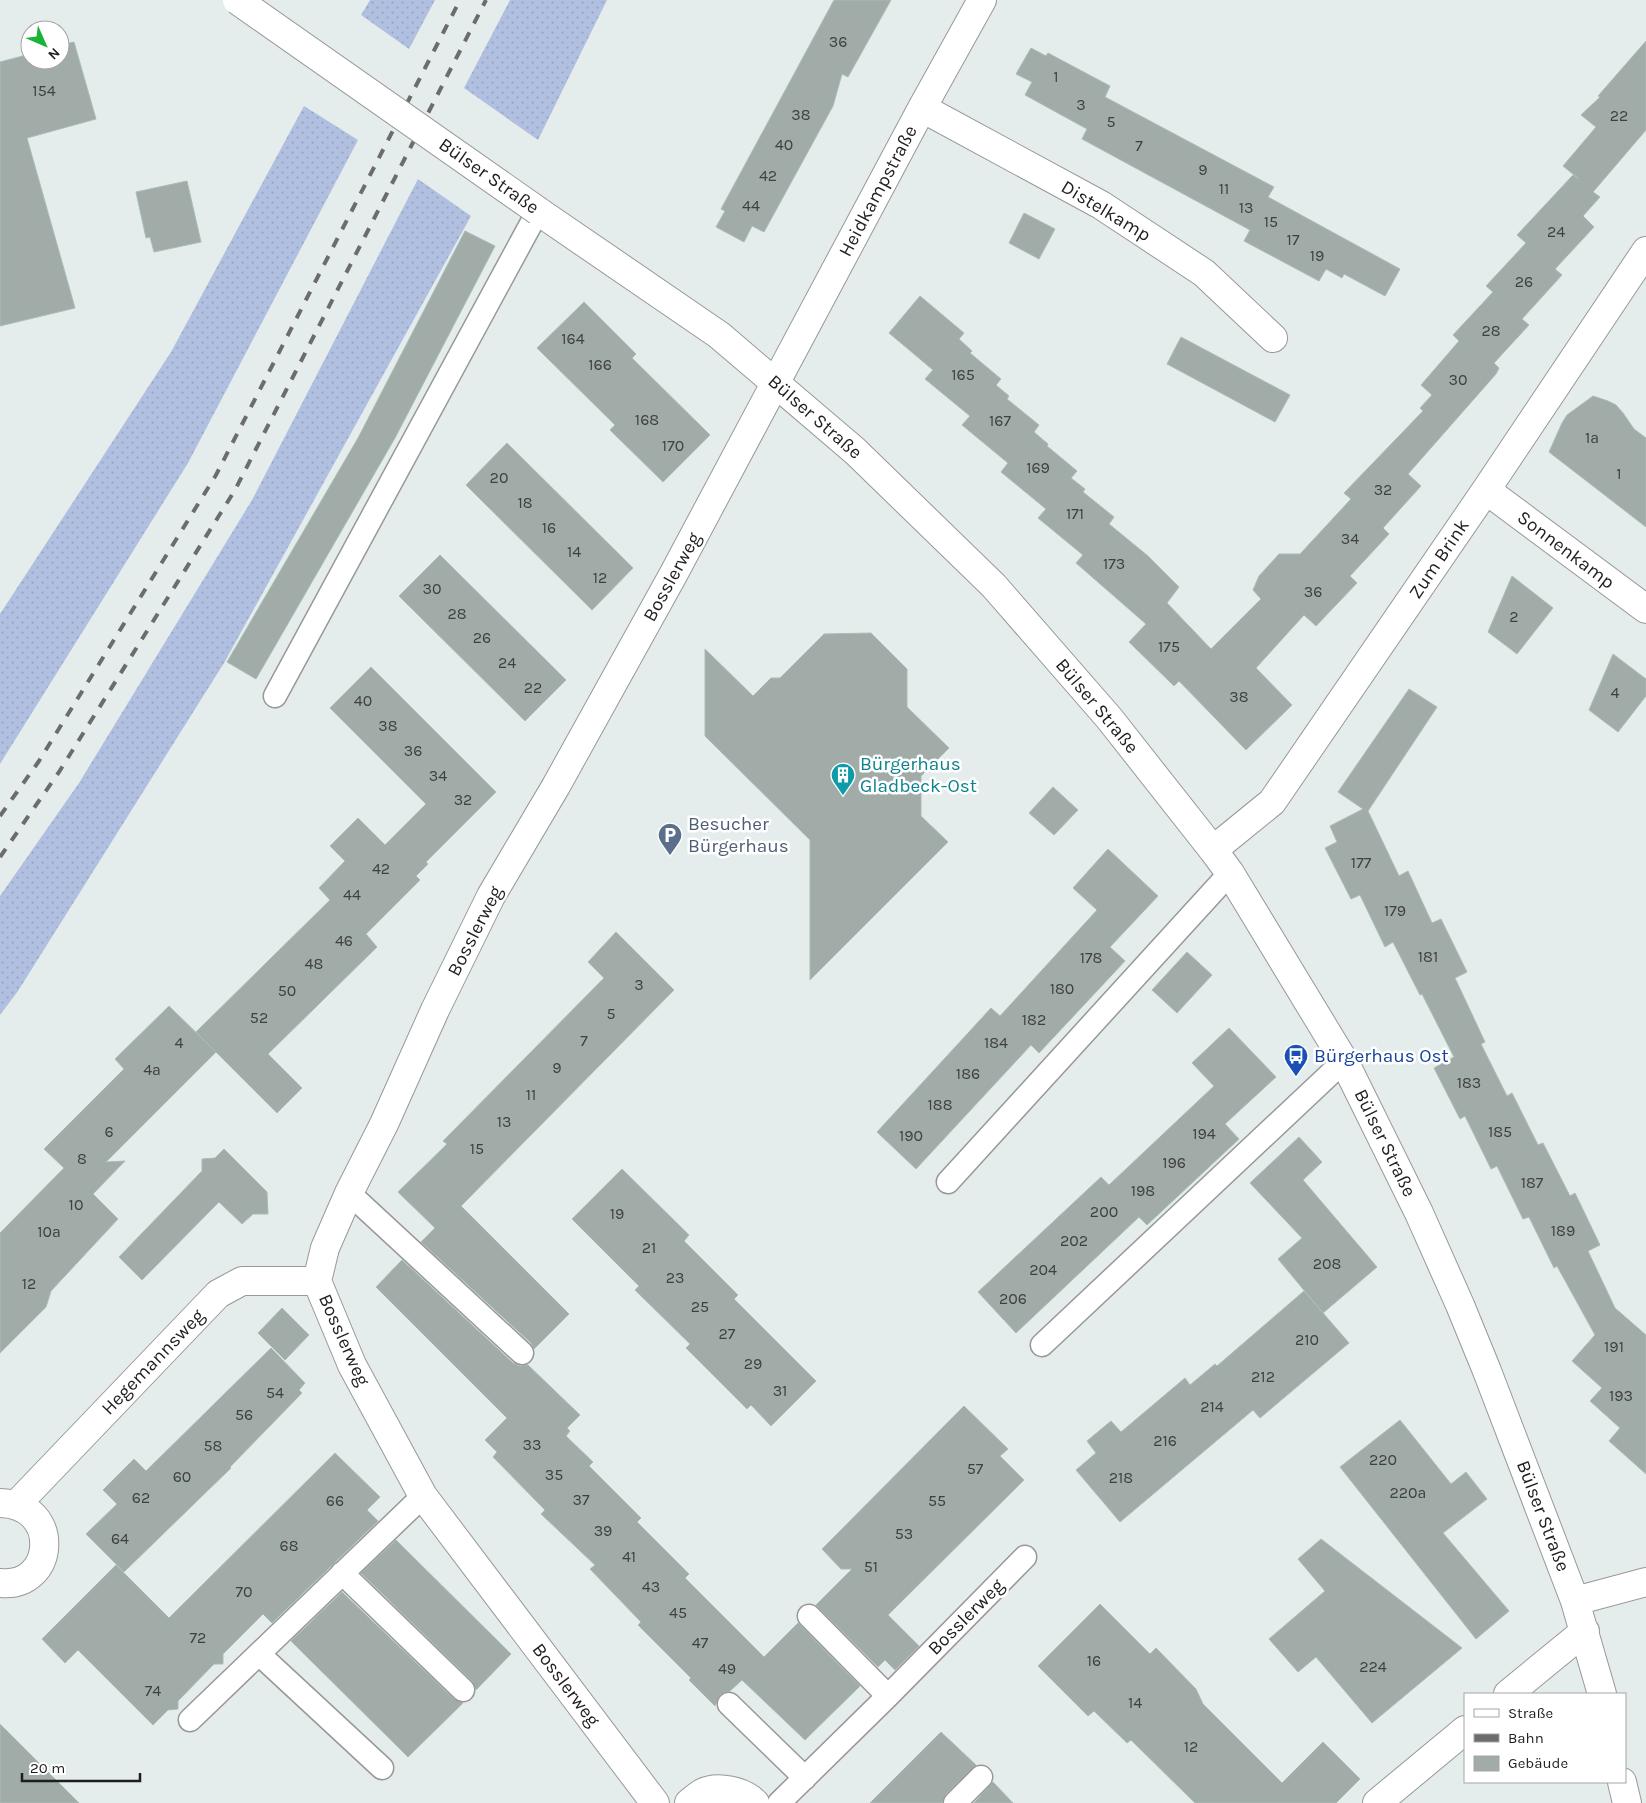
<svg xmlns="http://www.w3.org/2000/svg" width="1646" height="1803" viewBox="0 0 1646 1803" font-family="Karla,sans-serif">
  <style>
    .grass { fill: url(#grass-dots) }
    .building { fill: #a1aba7; stroke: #a9bdb6 }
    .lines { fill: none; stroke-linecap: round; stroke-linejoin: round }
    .service-casing { stroke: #989898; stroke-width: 25 }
    .minor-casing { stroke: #989898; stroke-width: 30 }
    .service { stroke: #fff; stroke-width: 22 }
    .minor { stroke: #fff; stroke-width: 28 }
    .rail { stroke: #6c6c6c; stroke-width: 4; stroke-dasharray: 10 10; stroke-linecap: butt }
    .minor-bridge-casing { stroke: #989898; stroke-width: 30; stroke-linecap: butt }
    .minor-bridge { stroke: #fff; stroke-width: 28 }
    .labels { text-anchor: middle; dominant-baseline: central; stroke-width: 5; stroke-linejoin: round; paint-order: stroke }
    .number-label { font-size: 16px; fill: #3f4140 }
    .street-label { font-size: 19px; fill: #1e1e1e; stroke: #fff }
    .culture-label { font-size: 19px; fill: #0d838f; stroke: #fff; text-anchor: start }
    .service-label { font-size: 19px; fill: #4e5e75; stroke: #fff; text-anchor: start }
    .transit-label { font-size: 19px; fill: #164399; stroke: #fff; text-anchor: start }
  </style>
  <defs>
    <pattern id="grass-dots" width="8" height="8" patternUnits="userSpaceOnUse" patternTransform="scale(1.25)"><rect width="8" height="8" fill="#b1c0e1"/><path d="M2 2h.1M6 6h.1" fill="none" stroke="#98a5c1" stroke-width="1.8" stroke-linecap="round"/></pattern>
  </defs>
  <rect width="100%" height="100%" fill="#e5edec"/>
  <path class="grass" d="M370,0H435L409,49L361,15Z
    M510,0H607L538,140L464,88Z
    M304,106L358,140L188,463L0,764V614L171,352Z
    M418,179L471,216L224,663L18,991L0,1015V896L79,783L252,500Z"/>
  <path class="building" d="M834,0H891L848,77L842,74L833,106L764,232L752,226L744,242L716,227L725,211L721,209Z
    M1646,41V130L1593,192L1600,197L1583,216L1594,227L1555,269L1562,275L1522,319L1529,325L1494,363L1499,368L1496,374L1408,474L1421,486L1383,528L1389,534L1350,576L1357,583L1316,626L1304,615L1256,668L1292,705L1246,750L1179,681L1174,686L1129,642L1146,624L1076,563L1083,555L1038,518L1046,509L1001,472L1008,463L962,425L970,416L925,379L933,370L889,333L920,296L964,333L959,339L972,351L970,353L1001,379L996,385L1009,396L1007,399L1039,425L1034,432L1048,444L1047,446L1077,471L1071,478L1085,489L1083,492L1114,517L1109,524L1148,556L1179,587L1167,603L1211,649L1261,599L1253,590L1259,576L1279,554H1300L1351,499L1344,493L1423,411L1420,408L1432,395L1421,385L1459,341L1453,335L1493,292L1486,286L1526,243L1517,235L1573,175L1579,179L1563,166L1596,127L1581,115L1600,97L1598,96Z
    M74,42L96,119L27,138L75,308L0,326V62L30,54V60H60V45Z
    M1031,48L1046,56L1048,53L1110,86L1105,97L1274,187L1268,197L1400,269L1385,296L1344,274L1342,278L1326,269L1319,281L1244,241L1250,230L1082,139L1087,129L1025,95L1032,82L1016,74Z
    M187,181L201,242L154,252L150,237L146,238L136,192Z
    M1024,213L1055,229L1039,259L1009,243Z
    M465,231L495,246L395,438L256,679L227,662L358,438Z
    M584,302L636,354L632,358L710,435L663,482L610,430L615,425L537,348Z
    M1181,337L1290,395L1275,422L1167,364Z
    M1593,396L1608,401L1616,405L1623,413L1634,429L1646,438V527L1549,452L1562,423L1567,415Z
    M507,443L633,568L592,610L466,485Z
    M440,555L566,680L525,721L399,596Z
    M1512,576L1553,608L1517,654L1488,632Z
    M871,633L907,669V707L949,748L921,776V816L948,842L810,980V840L705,736V649L753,696L771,678H780L824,634Z
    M1613,654L1646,679V696L1618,732L1589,710Z
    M371,667L496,792L426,862L428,864L416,876L420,880L366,934L377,947L268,1054L302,1088L277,1113L196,1032L330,900L319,888L345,861L330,846L358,818L385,845L426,804L330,708Z
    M1409,689L1437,707L1368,811L1399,876L1408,871L1432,923L1441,919L1467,972L1455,978L1485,1042L1481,1044L1507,1096L1512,1093L1538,1145L1543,1143L1570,1196L1575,1193L1600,1245L1588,1251L1615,1308L1646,1335V1474L1609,1441L1620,1428L1590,1401L1602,1388L1572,1361L1595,1335L1557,1266L1554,1268L1529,1217L1523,1219L1497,1166L1491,1169L1465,1116L1460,1119L1434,1068L1454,1057L1422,994L1420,995L1393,942L1385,947L1360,895L1351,899L1325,848L1337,842L1330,826L1363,809L1338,792Z
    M1053,787L1078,810L1054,835L1029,813Z
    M1108,849L1158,896L1110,947L1125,961L1039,1053L1031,1045L916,1169L877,1132L991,1008L1000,1016L1097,910L1073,888Z
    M616,932L674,990L461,1206L569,1314L534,1349L531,1343L421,1242L435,1228L398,1192L447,1144L443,1141L604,978L588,962Z
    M1187,952L1212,975L1177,1013L1152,990Z
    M169,1006L216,1052L106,1162L125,1161L93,1194L118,1219L51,1291L46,1307L0,1353V1233L64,1168L44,1149L124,1069L115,1059Z
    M1229,1028L1276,1077L1225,1124L1239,1139L1147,1225L1139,1217L1016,1333L978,1292L1101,1177L1109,1185L1214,1086L1192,1063Z
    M1299,1137L1322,1162L1303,1180L1377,1267L1323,1313L1278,1259L1302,1238L1250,1183Z
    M224,1149L267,1192L268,1214H253L242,1224L219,1202L142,1280L119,1257L202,1171V1159L215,1158Z
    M622,1169L689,1235L684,1241L738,1295L734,1299L816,1381L771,1426L751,1405L747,1409L686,1348L690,1344L635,1290L639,1286L572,1219Z
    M402,1260L513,1363L520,1366L528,1365L580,1415L567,1428L570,1431L566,1436L593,1462L589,1466L641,1518L637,1522L689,1574L685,1578L764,1657L798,1623L860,1686L805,1740L742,1680L730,1691L725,1692L720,1695L715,1706L689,1680L691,1678L638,1625L641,1622L590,1569L595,1565L541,1514L545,1510L493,1457L497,1452L485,1440L507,1418L376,1287Z
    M1304,1291L1349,1343L1260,1418L1253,1410L1120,1522L1076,1470L1096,1453L1087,1441L1111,1421L1121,1432L1185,1378L1190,1385L1215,1364L1217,1366Z
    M282,1308L309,1335L285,1360L258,1333Z
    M271,1348L305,1383L299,1390L302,1393L230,1467L231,1468L124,1572L86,1534L117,1504L103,1490L134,1459L146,1471Z
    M964,1406L1008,1449L1000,1456L1024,1480L888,1615L919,1646L895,1670L885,1660L878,1667L816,1605L852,1569H841L822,1549Z
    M1400,1420L1451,1484L1466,1472L1487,1499L1443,1533L1509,1611L1476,1639L1340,1467Z
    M335,1453L380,1497L367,1510L378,1521L272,1623L263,1614L223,1654V1664H214L178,1701V1709L168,1710L153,1725L78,1650L65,1663L42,1639L116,1565L169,1618Z
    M1321,1539L1462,1648L1372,1723L1316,1657L1298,1672L1269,1639L1325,1591L1298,1559Z
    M396,1540L511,1654L476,1690L472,1681L361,1573Z
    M342,1592L454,1699L463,1703L408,1757L291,1641Z
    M1100,1604L1150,1654L1156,1648L1196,1689L1203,1704L1282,1783L1323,1742L1360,1779L1336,1803H1195L1131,1740L1127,1743L1094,1711L1088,1716L1038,1666Z
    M0,1724L79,1803H0Z
    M941,1732L976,1765L946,1794L942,1803H870Z
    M993,1782L1013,1803H974Z"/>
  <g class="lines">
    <defs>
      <path id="service" d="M275,696L538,211
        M948,1182L1230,873
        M349,1193L522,1353
        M1042,1345L1344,1061
        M342,1573L463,1690
        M809,1616L888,1696
        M259,1654L382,1768
        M729,1704L805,1778
        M190,1720L423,1496
        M779,1803L888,1696L1025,1557
        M955,1803L981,1777"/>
      <path id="minor" d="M922,108L1101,205L1204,273L1273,338
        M538,211L719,335L855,451L994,586L1109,718L1213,850L1230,873L1344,1061L1419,1213L1460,1305L1487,1371L1575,1601L1602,1694
        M1486,490L1646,609
        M1213,850L1272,802L1486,490L1646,251
        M0,1503C62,1504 56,1589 0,1583
        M17,1504L218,1294L242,1281H317
        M1575,1601L1646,1582
        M1508,1694L1585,1631
        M1622,1782L1627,1803
        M655,1803L423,1496L352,1365L317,1281L325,1248L349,1193L384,1124L435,1010L491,896L556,786L673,575L922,108L982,0
        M689,1803C693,1800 697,1796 702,1793C717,1785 744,1791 755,1803
        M1377,1803L1465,1730"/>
    </defs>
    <use href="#service" class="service-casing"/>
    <use href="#minor" class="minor-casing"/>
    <use href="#service" class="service"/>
    <use href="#minor" class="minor"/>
    <path class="rail" d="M0,816L39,761L216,475L460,0
      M0,857L59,772L235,490L486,0"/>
    <defs>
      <path id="minor-bridge" d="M237,0L538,211"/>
    </defs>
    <use href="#minor-bridge" class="minor-bridge-casing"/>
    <use href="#minor-bridge" class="minor-bridge"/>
  </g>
  <defs>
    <symbol id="building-pin" viewBox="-11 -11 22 30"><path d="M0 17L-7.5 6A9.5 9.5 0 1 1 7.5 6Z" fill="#0f9aa8" stroke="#fff"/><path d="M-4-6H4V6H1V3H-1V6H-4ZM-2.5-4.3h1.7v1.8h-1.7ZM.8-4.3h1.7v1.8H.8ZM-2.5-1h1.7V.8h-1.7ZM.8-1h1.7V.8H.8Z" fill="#fff"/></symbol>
    <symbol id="parking-pin" viewBox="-11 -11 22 30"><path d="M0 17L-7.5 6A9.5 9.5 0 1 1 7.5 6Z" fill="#5c6f8a" stroke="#fff"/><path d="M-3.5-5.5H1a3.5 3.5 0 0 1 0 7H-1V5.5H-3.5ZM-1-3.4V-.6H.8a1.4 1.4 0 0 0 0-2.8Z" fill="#fff"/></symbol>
    <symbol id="bus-pin" viewBox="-11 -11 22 30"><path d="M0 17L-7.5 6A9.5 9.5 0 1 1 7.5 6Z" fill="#1a4fb4" stroke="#fff"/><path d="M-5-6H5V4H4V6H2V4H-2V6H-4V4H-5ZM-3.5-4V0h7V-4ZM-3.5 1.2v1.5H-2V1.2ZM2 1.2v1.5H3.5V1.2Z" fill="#fff"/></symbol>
  </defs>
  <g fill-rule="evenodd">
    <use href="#building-pin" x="829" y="761" width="28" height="38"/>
    <use href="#parking-pin" x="656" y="821" width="28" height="38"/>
    <use href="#bus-pin" x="1282" y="1042" width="28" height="38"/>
  </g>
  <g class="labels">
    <g class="number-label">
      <text x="838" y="41">36</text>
      <text x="1056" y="76">1</text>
      <text x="44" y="90">154</text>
      <text x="1081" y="104">3</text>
      <text x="801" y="114">38</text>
      <text x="1619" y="115">22</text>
      <text x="1111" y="121">5</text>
      <text x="784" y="144">40</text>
      <text x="1139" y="145">7</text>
      <text x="1203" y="169">9</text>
      <text x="768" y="175">42</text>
      <text x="1224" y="188">11</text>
      <text x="751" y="205">44</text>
      <text x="1246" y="207">13</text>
      <text x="1271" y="221">15</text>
      <text x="1556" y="231">24</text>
      <text x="1293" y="239">17</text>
      <text x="1317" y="255">19</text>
      <text x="1524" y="281">26</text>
      <text x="1491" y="330">28</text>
      <text x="573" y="338">164</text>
      <text x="600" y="364">166</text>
      <text x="963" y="374">165</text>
      <text x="1458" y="379">30</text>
      <text x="647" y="419">168</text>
      <text x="1000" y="420">167</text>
      <text x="1592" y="437">1a</text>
      <text x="673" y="445">170</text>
      <text x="1038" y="467">169</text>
      <text x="1619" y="473">1</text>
      <text x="499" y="477">20</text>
      <text x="1383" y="489">32</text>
      <text x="525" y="502">18</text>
      <text x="1075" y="513">171</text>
      <text x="549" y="527">16</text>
      <text x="1350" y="538">34</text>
      <text x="574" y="551">14</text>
      <text x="1114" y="563">173</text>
      <text x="600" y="577">12</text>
      <text x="432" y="588">30</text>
      <text x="1313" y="591">36</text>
      <text x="457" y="613">28</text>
      <text x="1514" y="616">2</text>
      <text x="482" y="637">26</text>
      <text x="1169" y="646">175</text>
      <text x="507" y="662">24</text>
      <text x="533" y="687">22</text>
      <text x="1615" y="692">4</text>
      <text x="1239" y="696">38</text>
      <text x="363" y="700">40</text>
      <text x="388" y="725">38</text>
      <text x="413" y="750">36</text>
      <text x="438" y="775">34</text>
      <text x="463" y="799">32</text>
      <text x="1361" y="862">177</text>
      <text x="381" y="868">42</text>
      <text x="352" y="894">44</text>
      <text x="1395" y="910">179</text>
      <text x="344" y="940">46</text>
      <text x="1428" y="956">181</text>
      <text x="1091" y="957">178</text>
      <text x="314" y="963">48</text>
      <text x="639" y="984">3</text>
      <text x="1062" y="988">180</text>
      <text x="287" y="990">50</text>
      <text x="611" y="1013">5</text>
      <text x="259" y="1017">52</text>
      <text x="1034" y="1019">182</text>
      <text x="584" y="1040">7</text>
      <text x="179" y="1042">4</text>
      <text x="996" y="1042">184</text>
      <text x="557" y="1067">9</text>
      <text x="152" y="1069">4a</text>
      <text x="968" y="1073">186</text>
      <text x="1469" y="1082">183</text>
      <text x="531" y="1094">11</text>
      <text x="940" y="1104">188</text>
      <text x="504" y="1121">13</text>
      <text x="109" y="1131">6</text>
      <text x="1500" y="1131">185</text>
      <text x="1204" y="1133">194</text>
      <text x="911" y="1135">190</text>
      <text x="477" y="1148">15</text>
      <text x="82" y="1158">8</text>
      <text x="1174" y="1162">196</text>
      <text x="1532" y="1182">187</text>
      <text x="1143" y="1190">198</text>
      <text x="76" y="1204">10</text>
      <text x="1104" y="1211">200</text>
      <text x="617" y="1213">19</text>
      <text x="1563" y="1230">189</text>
      <text x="49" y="1231">10a</text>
      <text x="1074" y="1240">202</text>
      <text x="649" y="1247">21</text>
      <text x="1327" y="1263">208</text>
      <text x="1043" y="1269">204</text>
      <text x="675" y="1277">23</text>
      <text x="29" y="1283">12</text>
      <text x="1013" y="1298">206</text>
      <text x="700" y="1306">25</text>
      <text x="727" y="1333">27</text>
      <text x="1307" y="1339">210</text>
      <text x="1614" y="1346">191</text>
      <text x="753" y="1363">29</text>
      <text x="1263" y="1376">212</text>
      <text x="780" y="1390">31</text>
      <text x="275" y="1392">54</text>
      <text x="1621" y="1395">193</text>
      <text x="1212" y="1406">214</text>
      <text x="244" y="1414">56</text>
      <text x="1165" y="1440">216</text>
      <text x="532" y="1444">33</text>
      <text x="213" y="1445">58</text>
      <text x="1383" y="1459">220</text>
      <text x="975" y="1468">57</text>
      <text x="554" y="1474">35</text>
      <text x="182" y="1476">60</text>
      <text x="1121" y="1477">218</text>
      <text x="1408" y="1492">220a</text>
      <text x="141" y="1497">62</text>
      <text x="581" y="1499">37</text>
      <text x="335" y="1500">66</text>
      <text x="937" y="1500">55</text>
      <text x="603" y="1530">39</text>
      <text x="904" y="1533">53</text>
      <text x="120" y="1538">64</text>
      <text x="289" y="1545">68</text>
      <text x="629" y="1556">41</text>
      <text x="871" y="1566">51</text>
      <text x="651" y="1586">43</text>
      <text x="244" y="1591">70</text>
      <text x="678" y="1612">45</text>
      <text x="198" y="1637">72</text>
      <text x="700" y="1642">47</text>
      <text x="1094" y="1660">16</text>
      <text x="1373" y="1666">224</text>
      <text x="727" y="1668">49</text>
      <text x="153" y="1690">74</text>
      <text x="1135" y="1702">14</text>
      <text x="1191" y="1746">12</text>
    </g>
    <g class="street-label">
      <text transform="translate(489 176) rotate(35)">Bülser Straße</text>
      <text transform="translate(878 191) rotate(-62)">Heidkampstraße</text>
      <text transform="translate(1106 211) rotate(31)">Distelkamp</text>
      <text transform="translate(815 417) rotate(41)">Bülser Straße</text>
      <text transform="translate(1566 550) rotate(37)">Sonnenkamp</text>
      <text transform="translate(1439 559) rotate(-56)">Zum Brink</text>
      <text transform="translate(672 577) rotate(-61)">Bosslerweg</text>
      <text transform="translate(1097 706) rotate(50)">Bülser Straße</text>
      <text transform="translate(475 931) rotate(-63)">Bosslerweg</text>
      <text transform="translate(1385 1143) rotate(64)">Bülser Straße</text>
      <text transform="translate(344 1340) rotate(66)">Bosslerweg</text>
      <text transform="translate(153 1362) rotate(-46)">Hegemannsweg</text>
      <text transform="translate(1543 1516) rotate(69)">Bülser Straße</text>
      <text transform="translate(966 1617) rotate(-45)">Bosslerweg</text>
      <text transform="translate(566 1685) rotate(53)">Bosslerweg</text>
    </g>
    <g class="culture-label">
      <text x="860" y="764">Bürgerhaus<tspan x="860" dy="22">Gladbeck-Ost</tspan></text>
    </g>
    <g class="service-label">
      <text x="688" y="824">Besucher<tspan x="688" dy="22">Bürgerhaus</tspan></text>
    </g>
    <g class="transit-label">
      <text x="1314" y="1056">Bürgerhaus Ost</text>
    </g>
  </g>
  <rect x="1464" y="1693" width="162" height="90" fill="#ffffff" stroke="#a5a5a5"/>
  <rect x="1474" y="1709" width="25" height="8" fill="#ffffff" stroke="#a5a5a5"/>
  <text x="1508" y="1718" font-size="15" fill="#1e1e1e">Straße</text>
  <rect x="1474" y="1734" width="25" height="8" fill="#6c6c6c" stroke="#a5a5a5"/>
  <text x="1508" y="1743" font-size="15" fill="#1e1e1e">Bahn</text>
  <rect x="1474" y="1756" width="25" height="15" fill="#a1aba7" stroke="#a5a5a5"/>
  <text x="1508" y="1768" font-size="15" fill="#1e1e1e">Gebäude</text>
  <g transform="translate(45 45) rotate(135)"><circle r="24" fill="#ffffff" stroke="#a5a5a5"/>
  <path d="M0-4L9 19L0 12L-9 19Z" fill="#19b335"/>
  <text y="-8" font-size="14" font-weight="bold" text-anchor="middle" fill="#1e1e1e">N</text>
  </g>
  <path d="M22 1773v8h118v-8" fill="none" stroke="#1e1e1e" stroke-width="2.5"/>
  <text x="30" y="1773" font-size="15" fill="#1e1e1e" stroke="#ffffff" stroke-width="4" paint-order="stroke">20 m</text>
</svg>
